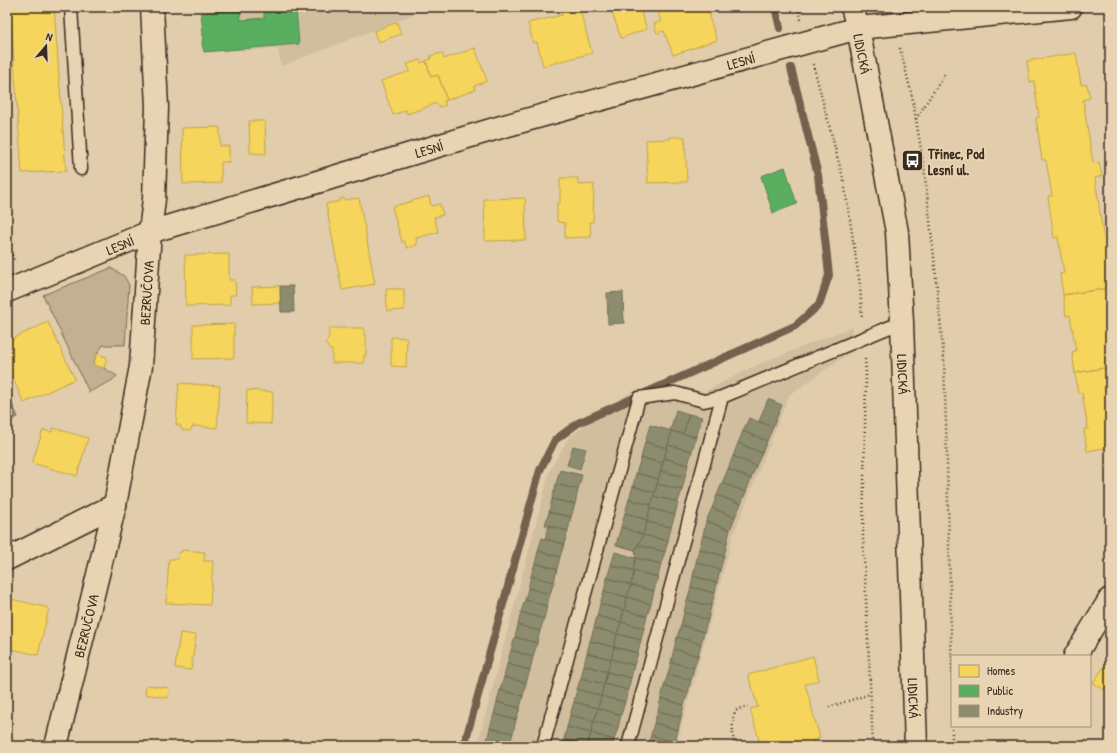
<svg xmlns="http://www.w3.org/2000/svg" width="1117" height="753" viewBox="0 0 1117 753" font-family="'Patrick Hand',sans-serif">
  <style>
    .built { fill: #d1be9f }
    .green { fill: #c3af92; stroke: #7f6c58 }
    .homes { fill: #f6d55c; stroke: #bea249 }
    .public { fill: #5aae61; stroke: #51864d }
    .industry { fill: #8c8c6e; stroke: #746f56 }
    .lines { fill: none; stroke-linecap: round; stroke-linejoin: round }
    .stream { stroke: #73614e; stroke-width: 8 }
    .service-casing { stroke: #3b2a1e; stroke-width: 15 }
    .minor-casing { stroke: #3b2a1e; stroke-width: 25 }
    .tertiary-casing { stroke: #3b2a1e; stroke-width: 25 }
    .path { stroke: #3b2a1e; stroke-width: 2.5; stroke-dasharray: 1 3; stroke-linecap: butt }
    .service { stroke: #e8d4b2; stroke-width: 12 }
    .minor { stroke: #e8d4b2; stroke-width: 22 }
    .tertiary { stroke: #e8d4b2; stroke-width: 22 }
    .labels { text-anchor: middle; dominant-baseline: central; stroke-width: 4; stroke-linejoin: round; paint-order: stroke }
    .street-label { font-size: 14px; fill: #3b2a1e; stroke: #e8d4b2 }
    .poi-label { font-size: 14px; font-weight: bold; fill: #3b2a1e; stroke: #e8d4b2; text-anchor: start }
  </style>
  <rect width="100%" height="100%" fill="#e1cdac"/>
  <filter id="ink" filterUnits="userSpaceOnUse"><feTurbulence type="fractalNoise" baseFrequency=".025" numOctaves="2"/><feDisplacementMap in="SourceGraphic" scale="8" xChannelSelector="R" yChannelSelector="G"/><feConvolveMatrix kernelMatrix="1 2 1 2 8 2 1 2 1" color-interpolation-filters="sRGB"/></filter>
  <g filter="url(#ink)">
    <path class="built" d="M239,7H433L281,66L278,48L242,51Z
      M852,327L851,352L789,395L733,536L676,746H477L550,470L569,437L631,392L683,386L703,392L761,363Z"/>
    <path class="green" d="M111,268L124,276L129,285L125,345H103L97,354L93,364L104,368L117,376L111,381L89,392L43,295Z"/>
    <path class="homes" d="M10,7H54L66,171L22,173Z
      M610,7H639L647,29L621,38Z
      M656,7H708L711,16L709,17L717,40L673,55L664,31L657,33L654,24L661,21Z
      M568,8L569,13L580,10L592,53L543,66L537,42L533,43L528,23L562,15L561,9Z
      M397,22L401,34L378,42L374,31Z
      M475,48L487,81L474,86L475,90L447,100L438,75L431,77L426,61L431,59L430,56L442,53L444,59Z
      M1076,53L1081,85L1087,84L1090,98L1083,100L1093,163L1099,162L1102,176L1095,178L1104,241L1110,240V255L1107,256L1110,276V288L1063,295L1060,274L1064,273L1058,237L1054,238L1048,196H1052L1046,160H1042L1036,118L1039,117L1034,81L1030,82L1027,61Z
      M420,60L421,63L426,61L431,77L438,75L447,100L444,101L446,105L439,107L437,103L407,114L406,110L393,115L381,81L410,71L407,64Z
      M249,121H265L266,154L250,153Z
      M220,127V146H229V162H221V183L183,184L182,128Z
      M670,137H685L687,182L648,183L646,140L670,139Z
      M560,178H578V185L594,184L593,222H590L591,237L565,238V223L558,222L557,220V203H560Z
      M429,196L431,206L440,204L443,215L434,217L438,232L416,238L417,245L407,248L404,241L402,242L392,207Z
      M344,198V200L359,198L375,284L342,290L326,204L340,201V199Z
      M525,198L526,240L485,241L484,199Z
      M229,254V280H235L236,295H230V305L186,306L185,255Z
      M280,286V303L253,304L252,287Z
      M1110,288V367L1075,373L1072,352L1076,351L1070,315L1066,316L1063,295Z
      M386,289H404V310L387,311Z
      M48,322L75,379L24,403L7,365V341Z
      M234,324V358L193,359V325Z
      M329,328H364V336L366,335V355H364V363H332V350H330L325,343L329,338Z
      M391,337L407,338L406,367L391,366Z
      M97,354L107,357L104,368L93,365Z
      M1110,367V447L1087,451L1084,429H1088L1082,393H1078L1075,373Z
      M179,383L220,386L217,428L193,426L190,431L182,430L180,425H176Z
      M247,390L273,392L271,424L246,423Z
      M53,428L88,438L77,476L32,463L43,430L52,432Z
      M182,550L205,552L204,561H213L210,605L166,603L169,559H178L179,552H182Z
      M7,598L49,608L38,655L7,648L12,621L7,620Z
      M180,633L196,635L191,670L175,668Z
      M813,656L819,680L805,684L820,738L813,740L815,746H761L750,709L758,707L748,675Z
      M1110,657V693L1093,683Z
      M146,685L169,688L168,698L145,694Z"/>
    <path class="public" d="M224,7H240L241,20L264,18V12L296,9L299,44L204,52L202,44L203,34L201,13L225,11Z
      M785,167L797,204L773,213L761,176Z"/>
    <path class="industry" d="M280,286H293L294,312H281Z
      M623,292L624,323L608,324L607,293Z
      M7,393L18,417L7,422Z
      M768,399L782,405L773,427L759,421Z
      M676,410L689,414L683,434L670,431Z
      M689,414L702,417L696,437L683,434Z
      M749,418L773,427L767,441L743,431Z
      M650,425L672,431L667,448L645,442Z
      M672,431L696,437L692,451L668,445Z
      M743,431L767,441L762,453L738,443Z
      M645,442L667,448L663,463L641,458Z
      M738,443L762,453L756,466L733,456Z
      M668,445L692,451L688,465L664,458Z
      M573,446L586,449L580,469L567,465Z
      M733,456L756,466L751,479L728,469Z
      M641,458L663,463L658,479L636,473Z
      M664,458L688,465L685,477L661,471Z
      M728,469L751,479L746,492L722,483Z
      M560,470L582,475L578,490L556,484Z
      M661,471L685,477L682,490L657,484Z
      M636,473L658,479L655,493L633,486Z
      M722,483L746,492L741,504L717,495Z
      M556,484L578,490L575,504L552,499Z
      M657,484L682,490L678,502L654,496Z
      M633,486L655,493L651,505L629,499Z
      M717,495L741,504L735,517L712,508Z
      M654,496L678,502L675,515L650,508Z
      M552,499L575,504L571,517L549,512Z
      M629,499L651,505L647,520L625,513Z
      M650,508L675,515L671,527L647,522Z
      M712,508L735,517L730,530L706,521Z
      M549,512L571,517L568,531L545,525Z
      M625,513L647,520L643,535L621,527Z
      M706,521L730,530L727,543L703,535Z
      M647,522L671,527L668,541L643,535Z
      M549,525L568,531L564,544L545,539Z
      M621,527L643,535L635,550L616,545Z
      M643,535L668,541L665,552L638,545Z
      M703,535L727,543L724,556L699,549Z
      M542,538L564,544L560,557L538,551Z
      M638,545L665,552L661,564L636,558L635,550Z
      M699,549L724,556L720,570L696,562Z
      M538,551L560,557L557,569L535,563Z
      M615,552L636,558L633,570L611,565Z
      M636,558L661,564L658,577L633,570Z
      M696,562L720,570L717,583L693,576Z
      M535,563L557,569L554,582L531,576Z
      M611,565L634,571L631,585L607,578Z
      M634,571L658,577L654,591L631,585Z
      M531,576L554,582L550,594L528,588Z
      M693,576L717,583L715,593L691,587Z
      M607,578L631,585L627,597L604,591Z
      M631,585L654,591L651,604L627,597Z
      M691,587L715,593L711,606L687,600Z
      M528,588L550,594L547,606L525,600Z
      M604,591L627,597L624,610L600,604Z
      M627,597L651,604L647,616L624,610Z
      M525,600L547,606L544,619L521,612Z
      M687,600L711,606L708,620L684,612Z
      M600,604L624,610L621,622L597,616Z
      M624,610L647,616L644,628L621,622Z
      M521,612L544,619L540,631L518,625Z
      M684,612L708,620L704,632L681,625Z
      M597,616L621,622L617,634L594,628Z
      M621,622L644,628L641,640L617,634Z
      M518,625L540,631L537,643L515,637Z
      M681,625L704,632L701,644L677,637Z
      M594,628L617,634L614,647L590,641Z
      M617,634L641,640L638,653L614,647Z
      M515,637L537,643L533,657L511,650Z
      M677,637L701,644L698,656L674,649Z
      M590,641L614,647L611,659L587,653Z
      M614,647L638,653L634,665L611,659Z
      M674,649L698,656L694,668L671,662Z
      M511,650L533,657L530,670L507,664Z
      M587,653L611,659L607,672L584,665Z
      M611,659L634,665L631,678L607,672Z
      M671,662L694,668L691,680L668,674Z
      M507,664L530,670L526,683L504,677Z
      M584,665L607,672L604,684L581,678Z
      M607,672L631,678L628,690L604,684Z
      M668,674L691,680L688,693L664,686Z
      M504,677L526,683L523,696L500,690Z
      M581,678L604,684L601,696L577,689Z
      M604,684L628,690L625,702L601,696Z
      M664,686L688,693L684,705L661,698Z
      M577,689L601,696L598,708L574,702Z
      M500,690L523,696L520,708L497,702Z
      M601,696L625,702L621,715L598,708Z
      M661,698L684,705L681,717L658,711Z
      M497,702L520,708L516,720L494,714Z
      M574,702L598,708L594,721L570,715Z
      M598,708L621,715L618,728L594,721Z
      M658,711L681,717L678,730L654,723Z
      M494,714L516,720L513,733L490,728Z
      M570,715L594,721L591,733L567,727Z
      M594,721L618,728L614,740L591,733Z
      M654,723L678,730L675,743L651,735Z
      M567,727L591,733L587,746L564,739Z
      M490,728L513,733L509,746L487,740Z
      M591,733L614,740L613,746H587Z
      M651,735L675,743L674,746H648Z
      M564,739L587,746H562Z
      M487,740L509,746H485Z"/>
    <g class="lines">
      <path class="stream" d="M775,7L780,28
        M464,746L540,470L555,440L578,423L795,326L819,305L829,275L818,175L791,68"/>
      <defs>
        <path id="service" d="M71,7L81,169
          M543,746L639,398L675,393L704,401L722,397
          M628,746L722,397L902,322"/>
        <g id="minor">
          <path id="s1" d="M7,291L150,232L501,127L858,28L1071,7"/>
          <path d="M7,559L115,505"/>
          <path d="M1075,656L1110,599"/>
          <path id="s2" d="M56,746L115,505L141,366L150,232L154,199L157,107L152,7"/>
        </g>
        <g id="tertiary">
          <path id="s3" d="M852,7L858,28L897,232L902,322L916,746"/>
        </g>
      </defs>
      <use href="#service" class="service-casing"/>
      <use href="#minor" class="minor-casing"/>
      <use href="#tertiary" class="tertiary-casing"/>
      <path class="path" d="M798,7L801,20
        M900,48L912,96L924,167L935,267L944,360L947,460L952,678
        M813,64L844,182L860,285L862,318
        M916,119L946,72
        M7,244L15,262
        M865,359L866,374L863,536L873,746
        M829,707L870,694
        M734,746C733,738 731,717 736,711C739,708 744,707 748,707
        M952,746V726"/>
      <use href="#service" class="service"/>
      <use href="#minor" class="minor"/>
      <use href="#tertiary" class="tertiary"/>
    </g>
  </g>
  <defs>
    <symbol id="bus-square" viewBox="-11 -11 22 22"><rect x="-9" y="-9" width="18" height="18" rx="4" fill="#3b2a1e" stroke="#e8d4b2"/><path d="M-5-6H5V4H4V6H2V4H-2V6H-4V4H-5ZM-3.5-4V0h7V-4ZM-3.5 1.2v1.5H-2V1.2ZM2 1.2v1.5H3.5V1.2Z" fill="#fff"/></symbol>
  </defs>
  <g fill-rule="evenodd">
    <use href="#bus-square" x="900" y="148" width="25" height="25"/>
  </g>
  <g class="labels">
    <g class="street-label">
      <text stroke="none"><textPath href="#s3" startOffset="48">LIDICKÁ</textPath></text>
      <text stroke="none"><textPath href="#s1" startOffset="770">LESNÍ</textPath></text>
      <text stroke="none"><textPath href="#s1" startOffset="446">LESNÍ</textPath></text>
      <text stroke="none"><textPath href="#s1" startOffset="122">LESNÍ</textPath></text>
      <text stroke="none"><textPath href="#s2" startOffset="463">BEZRUČOVA</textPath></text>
      <text stroke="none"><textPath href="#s3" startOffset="372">LIDICKÁ</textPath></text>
      <text stroke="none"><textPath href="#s2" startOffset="124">BEZRUČOVA</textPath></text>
      <text stroke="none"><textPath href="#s3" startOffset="696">LIDICKÁ</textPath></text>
    </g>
    <g class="poi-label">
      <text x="928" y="153">Třinec, Pod<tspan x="928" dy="16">Lesní ul.</tspan></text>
    </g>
  </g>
  <rect width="1117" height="753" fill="none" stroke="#e8d4b2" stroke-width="24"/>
  <rect x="12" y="12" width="1093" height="729" fill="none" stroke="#3b2a1e" stroke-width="1.5" filter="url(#ink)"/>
  <rect x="951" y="655" width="140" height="72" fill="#e8d4b2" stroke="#a39077"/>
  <rect x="959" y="665" width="20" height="12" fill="#f6d55c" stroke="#a39077"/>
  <text x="987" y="675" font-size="12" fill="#3b2a1e">Homes</text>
  <rect x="959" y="685" width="20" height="12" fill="#5aae61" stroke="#a39077"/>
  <text x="987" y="695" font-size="12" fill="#3b2a1e">Public</text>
  <rect x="959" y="705" width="20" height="12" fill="#8c8c6e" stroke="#a39077"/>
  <text x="987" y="715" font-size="12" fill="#3b2a1e">Industry</text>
  <g transform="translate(46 46) rotate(19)" stroke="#e8d4b2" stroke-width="3" paint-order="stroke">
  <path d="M0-3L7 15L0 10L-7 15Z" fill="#3b2a1e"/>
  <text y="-6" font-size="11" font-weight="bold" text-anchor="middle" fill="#3b2a1e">N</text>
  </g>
</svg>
